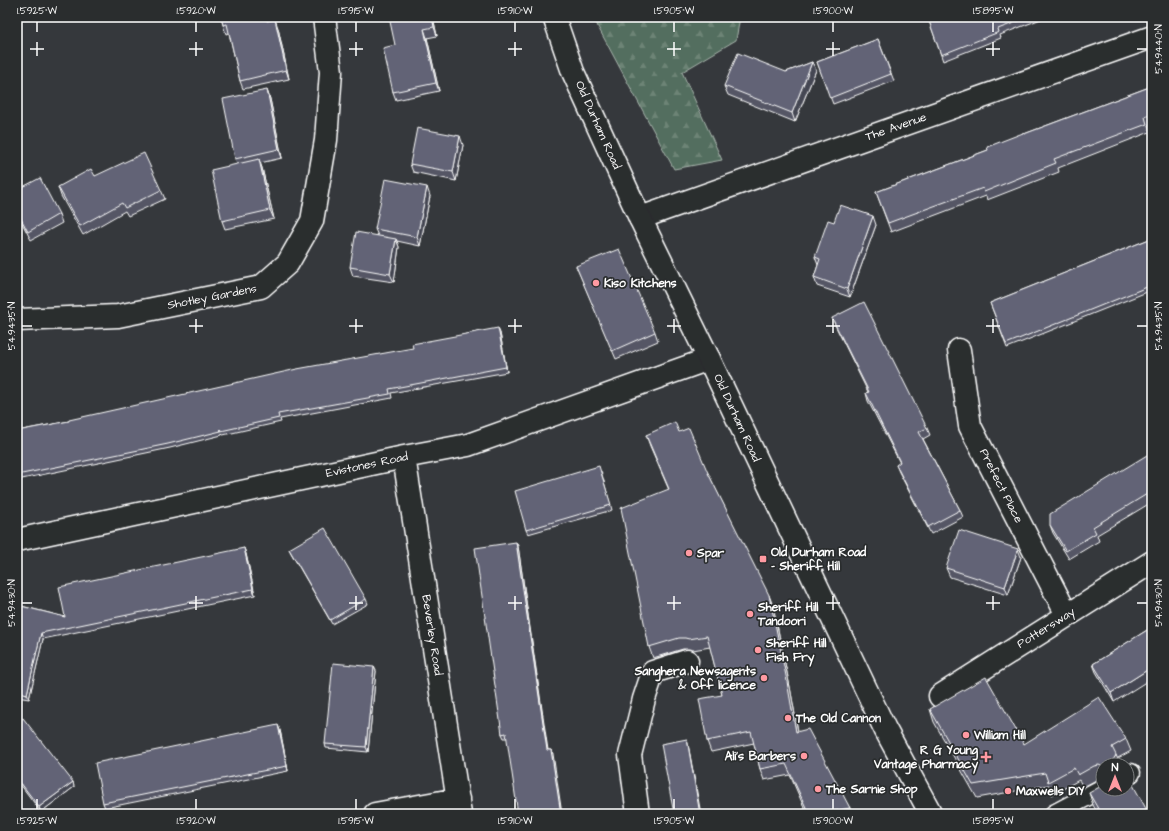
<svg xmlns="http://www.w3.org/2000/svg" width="1169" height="831" viewBox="0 0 1169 831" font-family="'Architects Daughter',sans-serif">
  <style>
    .forest { fill: url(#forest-firs); stroke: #a9b6ae }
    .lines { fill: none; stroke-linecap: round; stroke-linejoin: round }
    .service-casing { stroke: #fff; stroke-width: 21 }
    .minor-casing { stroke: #fff; stroke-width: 25 }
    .secondary-casing { stroke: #fff; stroke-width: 25 }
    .service { stroke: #2a2d2e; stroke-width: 18 }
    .minor { stroke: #2a2d2e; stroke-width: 22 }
    .secondary { stroke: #2a2d2e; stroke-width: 22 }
    .wall { fill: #545665; stroke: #fff }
    .shaded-wall { fill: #454653; stroke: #fff }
    .building { fill: #626476; stroke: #fff }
    .ticks { fill: none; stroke: #fff; stroke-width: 1.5 }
    .poi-dot { fill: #ff9aa2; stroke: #2a2d2e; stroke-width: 1.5 }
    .labels { text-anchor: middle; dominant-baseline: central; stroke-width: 3.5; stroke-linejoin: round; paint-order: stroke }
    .street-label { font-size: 12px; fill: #fff; stroke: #2a2d2e }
    .poi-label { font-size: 12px; font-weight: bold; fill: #fff; stroke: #2a2d2e; text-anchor: start }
    .neatline { fill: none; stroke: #fff; stroke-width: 1.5 }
    .ticks-label { font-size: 10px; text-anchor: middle; fill: #fff }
  </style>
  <defs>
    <pattern id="forest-firs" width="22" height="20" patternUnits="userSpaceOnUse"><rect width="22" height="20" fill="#536e5e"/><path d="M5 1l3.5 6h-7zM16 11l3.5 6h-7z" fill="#6d8476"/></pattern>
  </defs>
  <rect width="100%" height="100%" fill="#35383c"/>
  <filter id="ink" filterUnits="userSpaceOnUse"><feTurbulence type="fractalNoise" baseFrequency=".025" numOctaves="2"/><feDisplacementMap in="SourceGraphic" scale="8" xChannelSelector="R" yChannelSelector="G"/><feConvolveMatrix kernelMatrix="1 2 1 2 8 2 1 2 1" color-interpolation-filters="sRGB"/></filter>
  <g filter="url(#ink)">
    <path class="forest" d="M594,17H740L736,40L682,72L722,160L674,169L598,27Z"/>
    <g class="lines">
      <defs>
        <path id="service" d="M1127,775L1131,773
          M1054,814L1103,788"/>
        <path id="minor" d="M640,218L1152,37
          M17,320L118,316L261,287L288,263L312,221L326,140L331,72L324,17
          M959,350L970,426L1067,615
          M404,457L460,814
          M17,540L404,457L468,445L709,359
          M940,696L1152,562
          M375,814L458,799
          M638,814L630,755L644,699L653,672L687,661"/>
        <path id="secondary" d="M554,17L573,72L640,218L709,359L885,729L931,814"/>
      </defs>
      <use href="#service" class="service-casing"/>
      <use href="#minor" class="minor-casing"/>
      <use href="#secondary" class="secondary-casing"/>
      <use href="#service" class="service"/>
      <use href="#minor" class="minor"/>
      <use href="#secondary" class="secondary"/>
    </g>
    <path class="wall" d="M221,17L268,21L278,28L289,79L243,89L240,81L229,33L226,34L223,25Z
      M433,17L437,36L427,38L439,91L396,100L393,92L395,45Z
      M930,17H1046L1000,35L1001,38L943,61L928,18Z
      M878,39L894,81L833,104L817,62Z
      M812,62L816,70L795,122L728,95L724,86L786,72Z
      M1152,86V124L1148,125L1150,132L1058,168L1059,172L987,200L986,196L891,232L876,192L988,150L1024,134Z
      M267,90L270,99L282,158L260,163L262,168L274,219L225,229L222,221L237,164L235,159Z
      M463,145L456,181L413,172L410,164Z
      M95,176L161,190L165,199L128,216L125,211L83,235L61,196L58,187Z
      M17,190L59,214L62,223L31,240L17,214Z
      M430,196L420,246L397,241L399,247L394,282L353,276L350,267L378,236L375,229Z
      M834,222L876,225L850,297L817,286L814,277L818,265L815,257Z
      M1152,238V290L1007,348L990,303Z
      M576,266L655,332L658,341L616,359Z
      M832,318L927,428L930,435L923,439L960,510L963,517L931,534L899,472L896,465L900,463L868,401L866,393L868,392L835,325Z
      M500,333L507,372L391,393L392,398L280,419L281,422L223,435L222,434V435L170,448L17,480V431L69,421Z
      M679,432L708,473L773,606L790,687L798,731L850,808L852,814H807L790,775L764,780L760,769L754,743L711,752L707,741L722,695L710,647L693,650L689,649H683L653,658L649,647L669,490L650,446L646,435Z
      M1152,452V502L1097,535L1099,541L1069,559L1053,533L1050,525Z
      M601,471L612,510L528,534L526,530Z
      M516,542L518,546L548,750H551L553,754L507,738H504L502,734Z
      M244,548L246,554L255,595L43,639L29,699L17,697V605L65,617Z
      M289,549L366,599L368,604L332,624L291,553Z
      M1021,557L1008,595L950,577L946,568Z
      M1152,627L1114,702L1096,672L1093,664Z
      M374,667L376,671L368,752L326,748L325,744Z
      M930,709L1024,744L1126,739L1131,751L1118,758L1103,765V778L1098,779L1083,787L1079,780L1052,795L1049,785L977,798L934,722Z
      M17,722L73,782L74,787L41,812L17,780Z
      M280,730L288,771L105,808L103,803Z
      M1089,793L1149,814H1098L1093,805Z"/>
    <path class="shaded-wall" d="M432,17H433L437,36L434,27Z
      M275,19L278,28L289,79L286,70Z
      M424,29L427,38L439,91L436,83Z
      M812,62L816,70L795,122L792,113Z
      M267,90L270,99L282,158L279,149Z
      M460,136L463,145L456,181L453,172Z
      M259,159L262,168L274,219L270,210Z
      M427,187L430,196L420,246L417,237Z
      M873,216L876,225L850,297L847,289Z
      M396,239L399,247L394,282L390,274Z
      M498,328L500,333L507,372L506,367Z
      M516,542L518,546L548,755L547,750Z
      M244,548L246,554L255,595L253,589Z
      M1018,549L1021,557L1008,595L1005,587Z
      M769,595L773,606L790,687L800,743L796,732Z
      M41,633L43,639L29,699L27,694Z
      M374,667L376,671L368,752L366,747Z
      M1152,667V678L1114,702L1111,693Z
      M278,725L280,730L288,771L287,766Z
      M687,739L688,744L701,814H700Z
      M551,750L553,754L562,814H561Z
      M1116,755L1120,765H1113L1112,762Z
      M73,782L74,787L41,812L39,807Z"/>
    <path class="building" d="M221,17H266L267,21L275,19L286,70L240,81L227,24L223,25Z
      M389,17H432L434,27L424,29L436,83L393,92L383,48L395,45Z
      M930,17H1029L998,29L999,32L941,55L928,18Z
      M878,39L891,74L830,98L817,62Z
      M738,53L786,72L812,62L792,113L724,86Z
      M1152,86V114L1145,117L1147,124L1054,159L1056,163L984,192L983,188L888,223L876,192L988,150L987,147L1023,133L1024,134Z
      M267,90L279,149L235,159L223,99Z
      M417,128L460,136L453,172L410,164Z
      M144,153L161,190L125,208L122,203L80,226L58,187L91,169L95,176Z
      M259,159L270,210L222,221L211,170Z
      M40,178L59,214L28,232L17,211V190Z
      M385,179L427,187L417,237L375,229Z
      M840,205L873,216L847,289L814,277L820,259L815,257L828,220L834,222Z
      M356,232L396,239L390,274L350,267Z
      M1152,238V285L1006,344L990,303Z
      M619,249L655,332L612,351L576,266Z
      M864,302L927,428L919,432L960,510L928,527L896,465L900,462L866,393L869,392L832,318Z
      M498,328L506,367L389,389L390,394L278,414L279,418L221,431L220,429L221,431L168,444L17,475V431L69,421V420L297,369L413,348L412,344Z
      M675,422L679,432L689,428L708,473L769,595L786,676L796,732L808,729L850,808L818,814H809L786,764L760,769L751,732L707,741L699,699L722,695L707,636L689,639L685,638H679L649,647L621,508L669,489L646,435Z
      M1152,452V491L1093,527L1096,533L1066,551L1050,525V514Z
      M599,466L611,505L526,530L515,491Z
      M325,528L366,599L330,620L289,549Z
      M959,530L1018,549L1005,587L946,568Z
      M516,542L547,750H551L561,814H518L506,733L502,734L475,548Z
      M244,548L253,589L41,633L27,694L17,691V605L65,617L59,587Z
      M1152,627V667L1111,693L1093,664Z
      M333,663L374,667L366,747L325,744Z
      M986,677L1024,744L1099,697L1126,739L1112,747L1116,755L1112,762L1113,765H1103V767L1099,765L1094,766L1078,775L1074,768L1048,782L1045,773L973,785L930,709Z
      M23,718L73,782L39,807L17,778V722Z
      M278,725L287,766L103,803L95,763Z
      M687,739L700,814H674L661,744Z
      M1127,774L1149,814H1101L1089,793L1103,785V789H1127Z"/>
  </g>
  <path class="ticks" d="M37,22V32M196,22V32M356,22V32M515,22V32M674,22V32M833,22V32M993,22V32M37,42V56M196,42V56M356,42V56M515,42V56M674,42V56M833,42V56M993,42V56M30,49H44M189,49H203M349,49H363M508,49H522M667,49H681M826,49H840M986,49H1000M1137,49H1147M196,319V333M356,319V333M515,319V333M674,319V333M833,319V333M993,319V333M22,326H32M189,326H203M349,326H363M508,326H522M667,326H681M826,326H840M986,326H1000M1137,326H1147M196,596V610M356,596V610M515,596V610M674,596V610M833,596V610M993,596V610M22,603H32M189,603H203M349,603H363M508,603H522M667,603H681M826,603H840M986,603H1000M1137,603H1147M37,799V809M196,799V809M356,799V809M515,799V809M674,799V809M833,799V809M993,799V809"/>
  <g class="poi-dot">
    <circle cx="596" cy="283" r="4"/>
    <circle cx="689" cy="553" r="4"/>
    <rect x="759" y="555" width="8" height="8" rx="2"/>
    <circle cx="750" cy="614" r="4"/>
    <circle cx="758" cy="650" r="4"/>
    <circle cx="764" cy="678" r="4"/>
    <circle cx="788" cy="718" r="4"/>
    <circle cx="966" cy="735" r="4"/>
    <circle cx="804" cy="756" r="4"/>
    <path d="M984 751h4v4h4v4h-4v4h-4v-4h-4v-4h4z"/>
    <circle cx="818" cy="789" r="4"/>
    <circle cx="1008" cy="791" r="4"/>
  </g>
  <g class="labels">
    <g class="street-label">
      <text transform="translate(598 125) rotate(66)">Old Durham Road</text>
      <text transform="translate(896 127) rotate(-19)">The Avenue</text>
      <text transform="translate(212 297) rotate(-11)">Shotley Gardens</text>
      <text transform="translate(737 418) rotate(65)">Old Durham Road</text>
      <text transform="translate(367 465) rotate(-12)">Evistones Road</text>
      <text transform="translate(1001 486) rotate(63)">Prefect Place</text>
      <text transform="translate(1046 628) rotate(-32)">Pottersway</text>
      <text transform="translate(432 635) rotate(81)">Beverley Road</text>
    </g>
    <g class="poi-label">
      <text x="604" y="283">Kiso Kitchens</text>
      <text x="771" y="552">Old Durham Road<tspan x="771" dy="14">- Sheriff Hill</tspan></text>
      <text x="697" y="553">Spar</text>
      <text x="758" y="607">Sheriff Hill<tspan x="758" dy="14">Tandoori</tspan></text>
      <text x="766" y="643">Sheriff Hill<tspan x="766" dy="14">Fish Fry</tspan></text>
      <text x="756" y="671" text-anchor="end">Sanghera Newsagents<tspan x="756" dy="14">&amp; Off licence</tspan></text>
      <text x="796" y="718">The Old Cannon</text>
      <text x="974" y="735">William Hill</text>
      <text x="978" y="750" text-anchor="end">R G Young<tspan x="978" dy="14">Vantage Pharmacy</tspan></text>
      <text x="796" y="756" text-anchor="end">Ali's Barbers</text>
      <text x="826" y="789">The Sarnie Shop</text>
      <text x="1016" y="791">Maxwells DIY</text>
    </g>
  </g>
  <rect width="1169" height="831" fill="none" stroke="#2a2d2e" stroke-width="44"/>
  <g transform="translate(1115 777)"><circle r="19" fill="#2a2d2e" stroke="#7f8182"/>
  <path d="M0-3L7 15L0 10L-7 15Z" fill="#ff9aa2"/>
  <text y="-6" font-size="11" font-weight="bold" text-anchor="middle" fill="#ffffff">N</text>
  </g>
  <rect x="22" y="22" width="1125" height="787" class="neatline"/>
  <g class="ticks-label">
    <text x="37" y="14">1.5925°W</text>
    <text x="196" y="14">1.5920°W</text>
    <text x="356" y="14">1.5915°W</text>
    <text x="515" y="14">1.5910°W</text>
    <text x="674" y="14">1.5905°W</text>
    <text x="833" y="14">1.5900°W</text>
    <text x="993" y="14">1.5895°W</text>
    <text transform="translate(1158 49) rotate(-90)" y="4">54.9440°N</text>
    <text transform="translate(11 326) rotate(-90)" y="4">54.9435°N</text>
    <text transform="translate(1158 326) rotate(-90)" y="4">54.9435°N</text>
    <text transform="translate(11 603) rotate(-90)" y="4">54.9430°N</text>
    <text transform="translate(1158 603) rotate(-90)" y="4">54.9430°N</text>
    <text x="37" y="824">1.5925°W</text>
    <text x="196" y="824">1.5920°W</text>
    <text x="356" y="824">1.5915°W</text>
    <text x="515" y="824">1.5910°W</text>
    <text x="674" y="824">1.5905°W</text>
    <text x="833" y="824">1.5900°W</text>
    <text x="993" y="824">1.5895°W</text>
  </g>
</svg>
